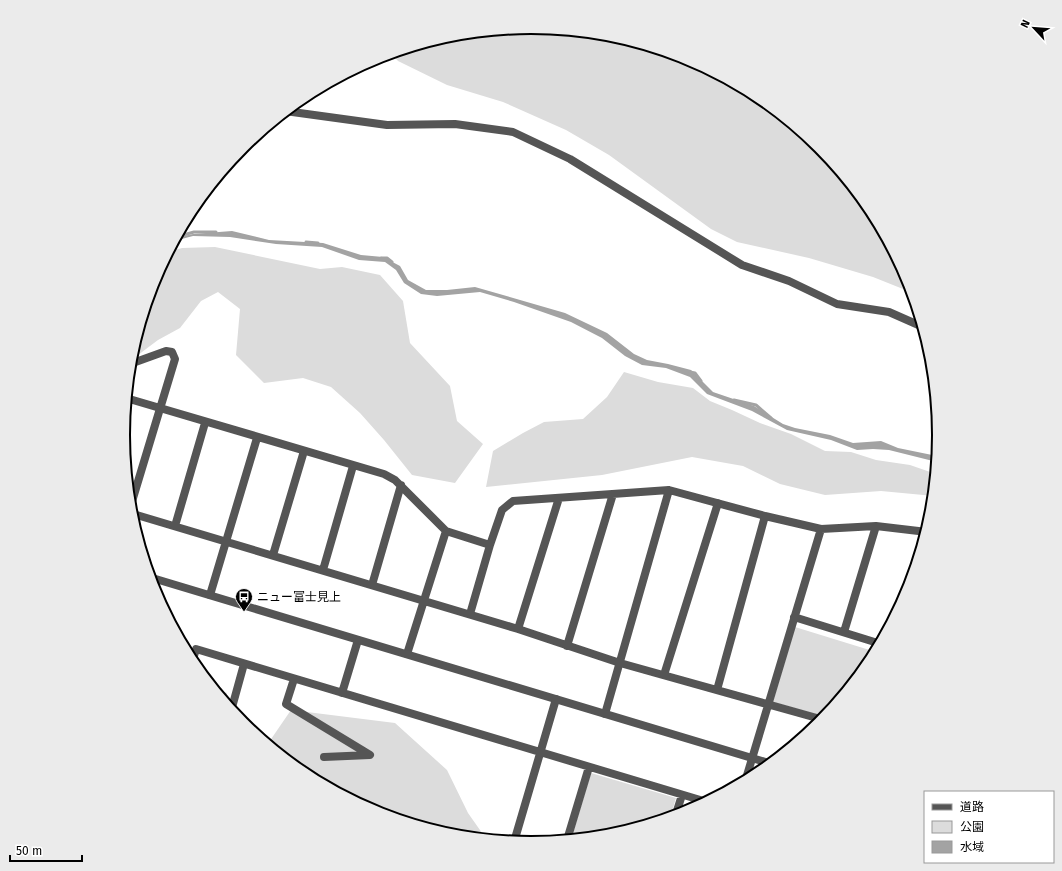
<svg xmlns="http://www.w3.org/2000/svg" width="1062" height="871" viewBox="0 0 1062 871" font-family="'Fira Sans','Noto Sans JP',sans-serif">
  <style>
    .green { fill: #dcdcdc }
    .water { fill: #a3a3a3 }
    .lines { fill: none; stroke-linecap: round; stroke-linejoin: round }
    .stream { stroke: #a3a3a3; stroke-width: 3 }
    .minor { stroke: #555; stroke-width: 8 }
    .tertiary { stroke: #555; stroke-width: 8 }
    .labels { text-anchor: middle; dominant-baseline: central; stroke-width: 4; stroke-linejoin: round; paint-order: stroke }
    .poi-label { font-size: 12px; fill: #000; stroke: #fff; text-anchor: start }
    .rim { fill: none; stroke: #000; stroke-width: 2 }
  </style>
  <rect width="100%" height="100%" fill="#fff"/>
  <path class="green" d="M531,27L611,35L688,58L758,96L820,147L871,209L908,279L913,293L873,277L809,258L737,242L711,229L609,155L566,130L503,102L447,85L398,61L391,53L452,35Z
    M215,247L320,269L342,267L380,275L403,301L410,343L450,386L457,421L483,444L455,483L412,475L384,440L360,413L331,387L303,378L264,383L236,355L240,309L218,292L201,301L180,328L158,340L130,361L154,279L168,252L182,248Z
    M624,372L658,382L693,388L710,401L732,410L760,423L791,434L825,451L851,452L876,460L910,465L936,474L934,496L881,491L825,495L780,484L743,466L692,457L602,475L486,487L493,451L523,433L544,422L583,419L607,397Z
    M795,627L876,652L871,663L826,717L773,702Z
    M213,689L227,693L224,702Z
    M291,710L395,723L447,770L468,813L487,840L451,836L374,813L304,775L267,745Z
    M591,773L676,798L670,818L610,836L571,840Z"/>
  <path class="water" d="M232,231L269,240L323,243L361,255L383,257L400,266L408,280L426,290H447L475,287L565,313L607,333L634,354L647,360L668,364L691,370L713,392L754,406L783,424L795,428L830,435L853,443L881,441L898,448L937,456V462L889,450L873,449L857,450L831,440L787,430L752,411L707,394L690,377L666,368L642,365L625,356L602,338L571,322L514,302L480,292L437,296L421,294L404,283L396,270L385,262L359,260L322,247L276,244L230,237L193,236L174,241L175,238L193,234Z"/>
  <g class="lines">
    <path class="stream" d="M176,237L194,232H216
      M306,242L318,243
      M381,258H387L392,262
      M690,372L695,373L701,381
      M734,400L756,405L771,418"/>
    <path class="minor" d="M285,111L387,125L455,124L513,132L570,159L742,265L789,281L837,304L889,312L923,327
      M126,398L384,474L395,480L446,531L490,545
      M130,508L175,359L172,352L166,351L130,364
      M130,513L518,629L620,663L824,720
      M175,526L205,423
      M273,555L304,451
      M323,570L353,466
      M372,585L401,485
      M210,595L257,438
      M905,598L926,532
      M470,614L490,545L502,510L513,501L669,490L765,516L821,529L876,526L927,532
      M794,617L881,644
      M518,629L559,498
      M844,632L876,526
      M567,646L613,494
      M407,654L446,531
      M192,663L196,649L707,802
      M664,675L718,503
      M294,679L286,704L370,755L324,757
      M717,690L765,516
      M342,693L358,640
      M231,711L244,664
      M605,714L669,490
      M745,782L821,529
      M675,817L682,795
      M567,840L589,767
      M514,842L556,699"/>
    <path class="tertiary" d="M149,577L772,764"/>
  </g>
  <defs>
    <symbol id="bus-pin" viewBox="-11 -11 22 30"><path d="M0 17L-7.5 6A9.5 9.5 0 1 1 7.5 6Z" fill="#000" stroke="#fff"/><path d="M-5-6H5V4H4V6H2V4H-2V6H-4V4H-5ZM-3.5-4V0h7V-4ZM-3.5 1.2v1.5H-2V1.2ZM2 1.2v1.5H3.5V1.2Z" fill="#fff"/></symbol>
  </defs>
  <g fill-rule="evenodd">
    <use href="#bus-pin" x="234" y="587" width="20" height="27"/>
  </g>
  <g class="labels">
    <g class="poi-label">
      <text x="257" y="597">ニュー富士見上</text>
    </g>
  </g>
  <path d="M0 0H1062V871H0ZM130 435a401 401 0 1 1 802 0a401 401 0 1 1-802 0Z" fill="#ebebeb" fill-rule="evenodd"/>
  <path class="rim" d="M130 435a401 401 0 1 1 802 0a401 401 0 1 1-802 0Z"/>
  <rect x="924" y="791" width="130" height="72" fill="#ffffff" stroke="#999999"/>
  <rect x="932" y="804" width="20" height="6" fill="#555555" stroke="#999999"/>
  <text x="960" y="811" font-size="12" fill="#000000">道路</text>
  <rect x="932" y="821" width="20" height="12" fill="#dcdcdc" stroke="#999999"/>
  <text x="960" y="831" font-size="12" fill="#000000">公園</text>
  <rect x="932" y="841" width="20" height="12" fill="#a3a3a3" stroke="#999999"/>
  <text x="960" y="851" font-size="12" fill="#000000">水域</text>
  <g transform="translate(1034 28) rotate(296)" stroke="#ffffff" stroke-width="3" paint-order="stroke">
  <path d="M0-3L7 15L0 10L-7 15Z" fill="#000000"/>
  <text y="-6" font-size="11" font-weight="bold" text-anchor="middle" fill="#000000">N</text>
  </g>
  <path d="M10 855v6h72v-6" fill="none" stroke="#000000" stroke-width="2"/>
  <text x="16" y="855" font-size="12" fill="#000000" stroke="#ffffff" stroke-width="3" paint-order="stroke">50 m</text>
</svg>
